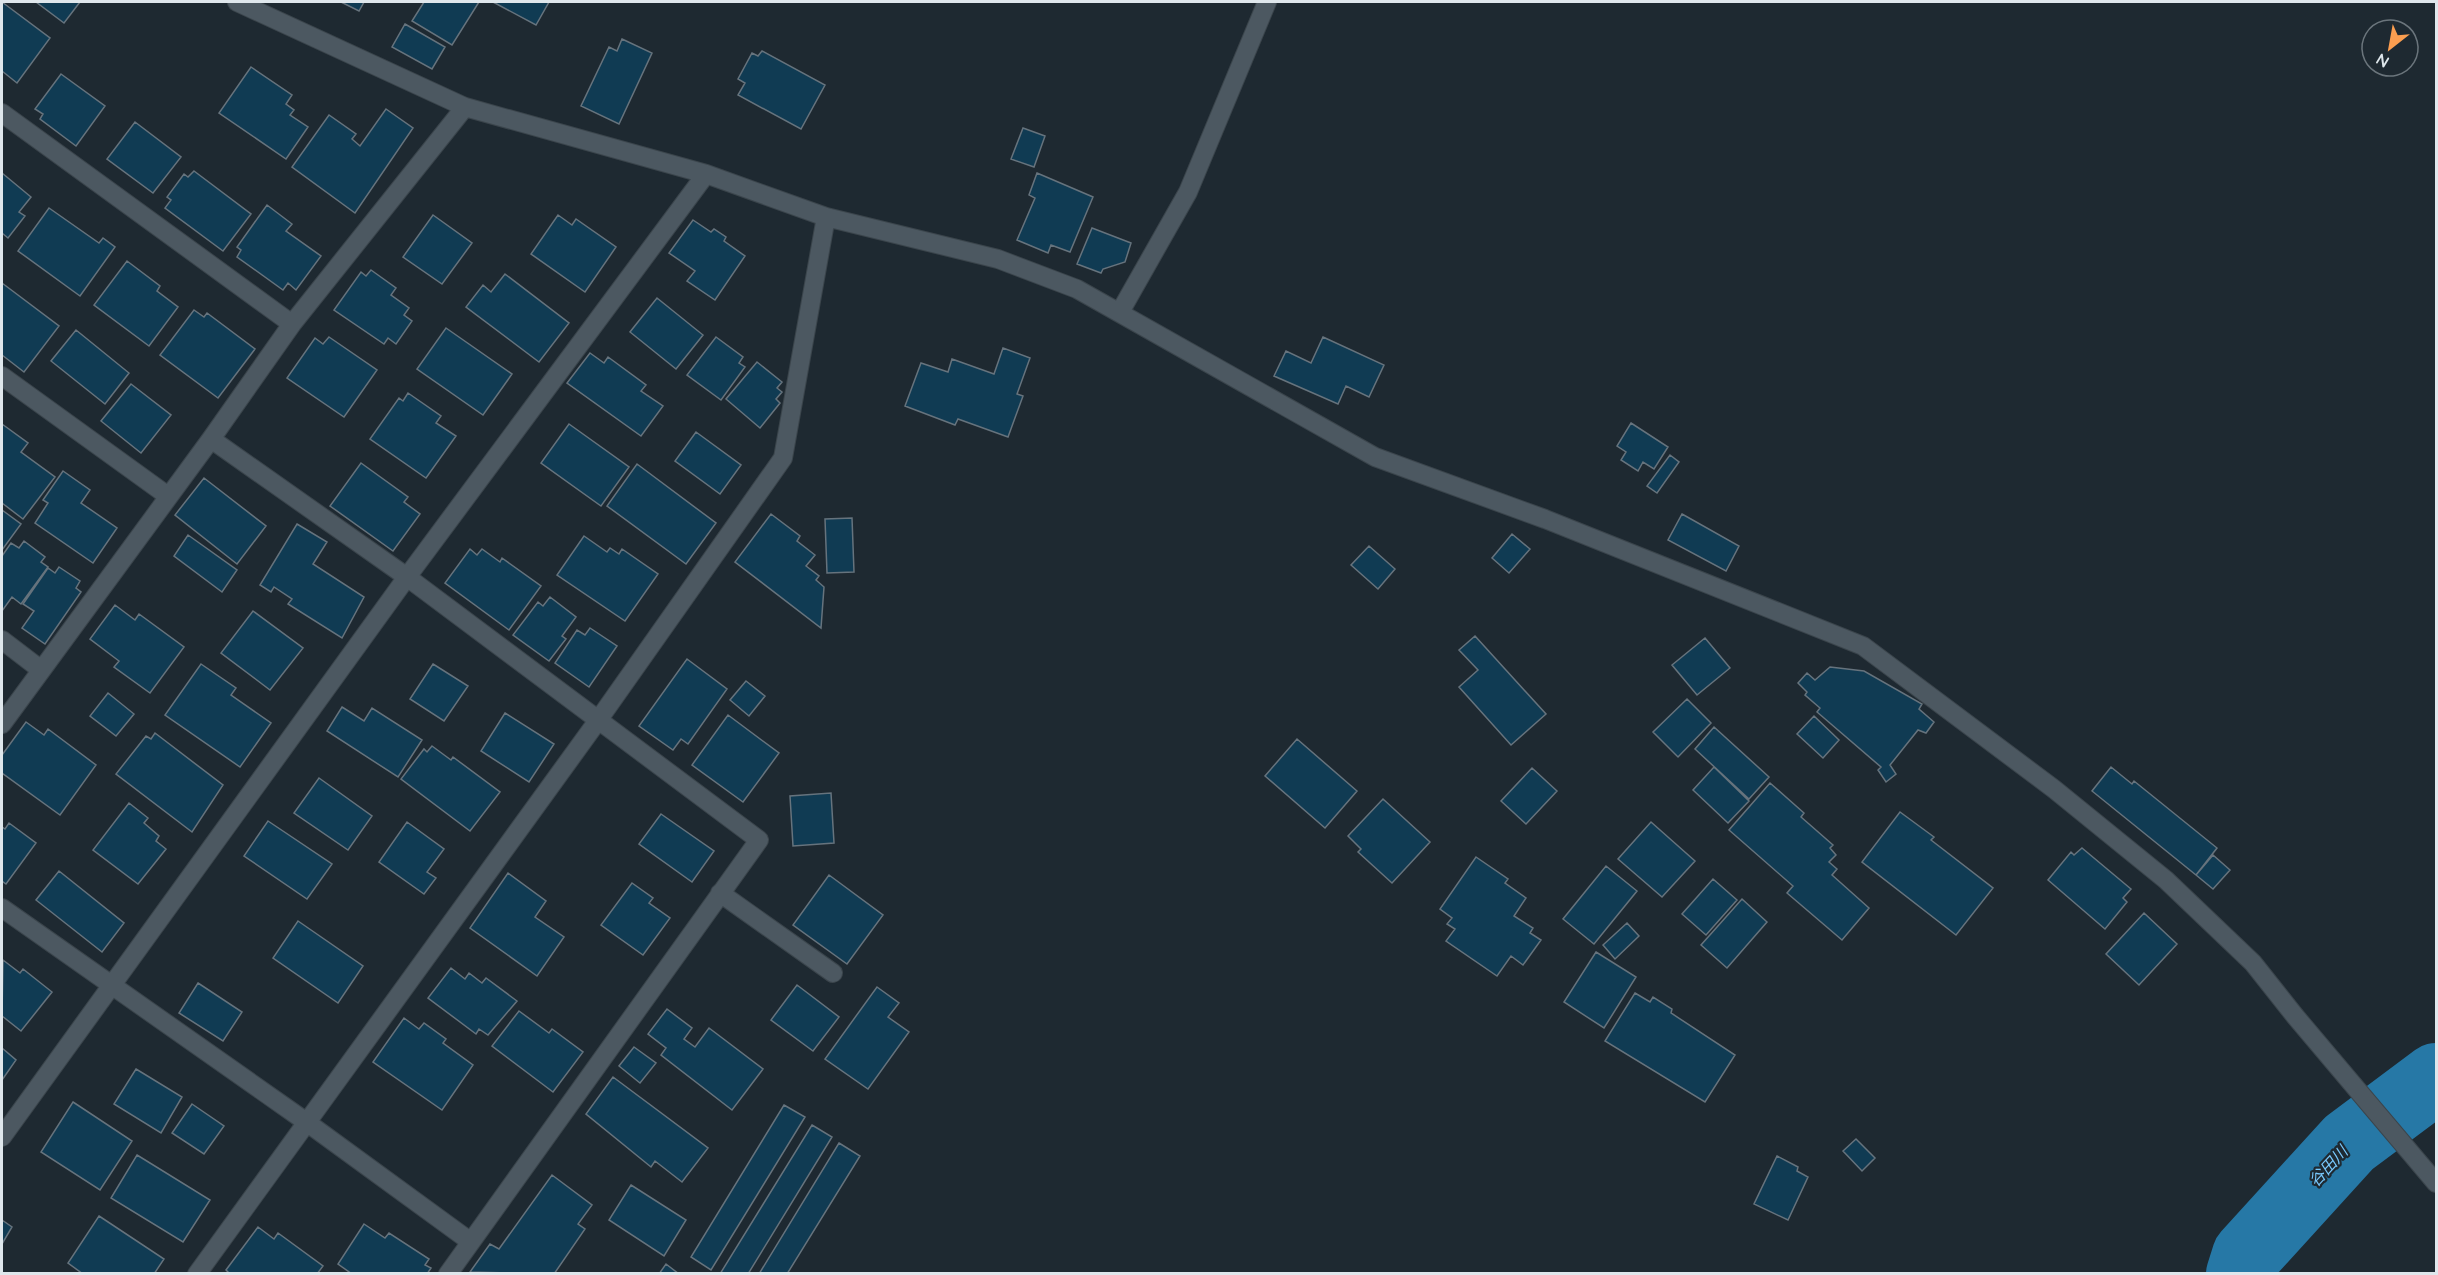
<svg xmlns="http://www.w3.org/2000/svg" width="2438" height="1275" viewBox="0 0 2438 1275" font-family="Quicksand,'Noto Sans JP',sans-serif">
  <style>
    .lines { fill: none; stroke-linecap: round; stroke-linejoin: round }
    .river { stroke: #2678a6; stroke-width: 70 }
    .building { fill: #103b53; stroke: #66737d; stroke-width: 1.5 }
    .minor-casing { stroke: #3b454c; stroke-width: 20 }
    .minor { stroke: #4c5861; stroke-width: 18 }
    .labels { text-anchor: middle; dominant-baseline: central; stroke-width: 4.5; stroke-linejoin: round; paint-order: stroke }
    .water-label { font-size: 16px; font-style: italic; fill: #78c8fc; stroke: #1e2931 }
  </style>
  <rect width="100%" height="100%" fill="#1e2931"/>
  <g class="lines">
    <path class="river" d="M2241,1274L2247,1255L2349,1143L2436,1078"/>
  </g>
  <path class="building" d="M2,2L50,38L17,83L2,71Z
    M36,2H80L64,23Z
    M341,2H364L359,11Z
    M424,2H479L452,45L412,21Z
    M493,2H549L536,25Z
    M405,24L445,47L432,69L392,47Z
    M622,39L652,53L619,124L581,106L609,47L617,51Z
    M762,51L825,85L801,129L738,95L745,83L738,79L752,53L758,56Z
    M251,67L292,95L286,104L294,110L290,115L308,127L286,159L219,113Z
    M61,74L105,106L76,146L40,119L43,114L35,109Z
    M386,109L413,128L355,213L292,167L329,115L356,134L352,139L360,146Z
    M135,122L181,157L153,193L107,159Z
    M1023,128L1045,136L1034,167L1011,159Z
    M194,171L251,214L223,251L165,208L171,200L167,197L184,174L188,177Z
    M2,173L31,197L19,212L25,216L8,238L2,233Z
    M1037,173L1093,197L1070,252L1051,245L1048,253L1017,240L1035,198L1029,195Z
    M267,205L292,224L286,231L321,256L296,290L288,283L283,290L237,257L241,250L237,247Z
    M49,208L99,243L103,238L115,247L80,296L18,251Z
    M433,215L472,243L442,284L403,257Z
    M558,215L572,225L576,219L616,247L585,292L531,254Z
    M693,220L711,232L714,229L726,237L724,241L745,256L715,300L687,281L695,271L669,253Z
    M1092,228L1131,243L1125,262L1103,269L1101,273L1077,264Z
    M127,261L160,286L157,291L178,307L149,346L94,305Z
    M371,270L396,288L391,295L409,308L404,315L412,321L396,344L388,338L384,344L334,310L361,272L366,276Z
    M505,274L569,323L539,362L466,307L483,285L491,292Z
    M2,283L59,326L24,372L2,355Z
    M657,298L703,335L676,369L630,332Z
    M194,310L204,317L207,313L255,349L218,398L160,355Z
    M446,328L512,374L483,415L417,369Z
    M76,330L129,373L105,404L51,361Z
    M329,337L377,370L344,417L287,378L315,338L323,344Z
    M716,337L743,357L739,363L745,367L721,400L687,375Z
    M1323,337L1384,365L1369,397L1346,386L1338,404L1274,376L1286,351L1311,363Z
    M1003,348L1030,358L1017,394L1023,396L1008,437L958,419L955,425L905,406L921,363L948,372L952,359L994,374Z
    M590,353L604,363L608,357L646,385L641,391L663,406L641,436L567,383Z
    M757,362L782,382L777,388L782,392L776,399L780,403L760,428L726,399Z
    M131,384L171,415L141,453L101,421Z
    M408,393L441,416L436,423L456,436L426,478L370,439L399,398L403,401Z
    M1631,423L1668,447L1654,469L1643,462L1638,471L1621,460L1626,452L1617,446Z
    M2,424L28,443L21,452L55,477L23,519L2,503Z
    M569,424L629,467L601,506L541,463Z
    M696,432L741,465L720,494L675,461Z
    M1670,455L1679,462L1657,493L1647,486Z
    M361,463L408,497L404,502L420,514L393,551L330,506Z
    M637,464L716,523L686,564L607,506Z
    M63,471L90,490L81,503L117,528L93,563L35,523L48,503L43,500Z
    M204,478L266,526L237,564L175,515Z
    M2,510L21,524L2,550Z
    M771,514L800,536L797,541L815,555L806,566L819,576L816,580L824,587L821,628L735,562Z
    M1682,514L1739,546L1726,571L1668,540Z
    M852,518L854,572L827,573L825,519Z
    M297,524L327,542L313,564L364,597L342,638L288,604L292,599L274,587L271,592L260,585Z
    M1512,534L1530,549L1509,573L1492,558Z
    M188,535L237,570L222,592L174,556Z
    M584,536L607,552L610,548L619,554L622,549L658,574L625,621L557,575Z
    M24,541L45,557L41,562L48,567L21,604L12,597L2,611V556L11,543L19,548Z
    M1369,546L1395,569L1378,589L1351,565Z
    M470,549L477,555L482,549L500,562L502,558L541,586L509,630L445,583Z
    M59,567L80,581L76,588L81,592L45,644L22,628L34,611L23,604L48,568L55,573Z
    M550,597L576,617L562,636L566,639L549,661L513,635L538,602L543,606Z
    M115,605L135,620L139,614L184,647L150,693L114,667L119,661L90,639Z
    M253,611L303,648L270,690L221,653Z
    M590,628L617,646L589,687L555,663L577,630L585,635Z
    M1475,636L1546,714L1511,745L1459,687L1478,670L1459,650Z
    M1705,638L1730,668L1697,695L1672,665Z
    M687,659L727,689L688,744L681,739L673,750L639,726Z
    M201,664L236,688L231,695L271,723L240,767L165,715Z
    M433,664L468,686L444,721L410,699Z
    M1830,667L1864,671L1922,704L1919,709L1934,722L1926,733L1918,730L1890,765L1896,774L1886,782L1878,770L1881,767L1817,712L1820,708L1805,695L1807,692L1798,683L1807,673L1815,680Z
    M746,681L765,696L749,716L730,700Z
    M108,693L134,714L116,736L90,716Z
    M1687,699L1711,723L1678,757L1653,732Z
    M342,707L364,721L372,708L422,740L398,777L327,731Z
    M505,713L554,744L529,782L481,751Z
    M728,715L779,753L743,802L692,765Z
    M1814,716L1839,740L1823,758L1797,734Z
    M26,722L44,735L48,729L96,765L60,815L2,773V755Z
    M1714,727L1769,777L1749,799L1695,749Z
    M155,733L223,785L192,832L116,774L146,736L151,739Z
    M1297,739L1357,791L1325,828L1265,776Z
    M432,746L451,760L453,757L500,792L470,831L401,779L424,749L427,752Z
    M1714,767L1749,801L1728,823L1693,790Z
    M2111,767L2132,784L2134,781L2217,848L2196,875L2092,791Z
    M1532,768L1557,791L1526,824L1501,801Z
    M319,778L372,816L348,850L294,813Z
    M1770,783L1804,813L1801,817L1833,845L1830,848L1836,855L1829,862L1837,869L1832,875L1869,908L1842,940L1787,893L1793,886L1729,830Z
    M831,793L834,843L793,846L790,796Z
    M1383,799L1430,842L1392,883L1358,852L1361,849L1348,836Z
    M129,803L148,818L144,823L159,836L156,841L166,849L138,884L93,850Z
    M1900,812L1934,837L1931,840L1993,888L1956,935L1862,862Z
    M661,814L714,851L692,882L639,844Z
    M268,821L332,864L307,899L244,856Z
    M407,822L444,849L427,872L436,878L424,894L379,862Z
    M1651,822L1695,861L1662,897L1618,859Z
    M9,823L36,843L6,884L2,881V827L5,829Z
    M2082,848L2131,889L2123,898L2127,902L2105,929L2048,880L2071,852L2074,855Z
    M2213,855L2230,870L2213,889L2196,875Z
    M1476,857L1508,879L1505,883L1526,898L1514,916L1533,928L1530,933L1541,940L1523,965L1511,956L1497,976L1446,941L1455,929L1447,924L1452,918L1440,909Z
    M1606,866L1637,891L1594,944L1563,919Z
    M59,871L124,923L102,952L36,900Z
    M508,873L546,901L535,917L564,937L537,976L470,928Z
    M829,875L883,915L847,964L793,925Z
    M1713,879L1737,900L1706,935L1682,914Z
    M632,883L653,898L649,903L670,918L643,955L601,925Z
    M1742,899L1767,922L1727,968L1701,945Z
    M2144,913L2177,944L2139,985L2106,954Z
    M298,921L363,966L338,1003L273,958Z
    M1627,923L1639,936L1615,959L1603,945Z
    M1596,952L1636,977L1604,1028L1564,1002Z
    M3,960L20,973L23,969L52,992L21,1031L2,1016Z
    M451,968L465,979L469,973L482,983L486,978L517,1001L488,1035L479,1029L476,1034L428,998Z
    M198,983L242,1012L223,1041L179,1013Z
    M797,985L839,1017L813,1051L771,1020Z
    M877,987L899,1003L888,1017L909,1032L868,1089L825,1059Z
    M1635,993L1650,1002L1653,997L1672,1009L1671,1013L1735,1055L1705,1102L1605,1041Z
    M667,1009L692,1028L684,1039L695,1047L709,1028L763,1069L732,1110L661,1055L666,1048L648,1034Z
    M519,1011L549,1033L552,1029L583,1052L553,1092L492,1046Z
    M404,1018L419,1029L424,1023L446,1039L443,1043L473,1065L442,1110L373,1062Z
    M634,1047L656,1063L640,1083L619,1066Z
    M2,1048L16,1060L2,1080Z
    M136,1069L182,1097L161,1133L114,1104Z
    M613,1077L708,1148L682,1182L655,1161L651,1167L586,1114Z
    M73,1102L132,1141L100,1190L41,1152Z
    M192,1104L224,1126L204,1154L172,1133Z
    M784,1105L805,1117L711,1270L691,1257Z
    M812,1125L832,1137L748,1274H720Z
    M1856,1139L1875,1158L1862,1171L1843,1151Z
    M839,1143L860,1156L787,1274H759Z
    M137,1155L210,1200L183,1242L111,1198Z
    M1777,1156L1798,1167L1797,1171L1808,1177L1788,1220L1754,1204Z
    M552,1175L592,1205L578,1224L585,1229L554,1274L470,1272L490,1244L499,1249Z
    M631,1185L686,1220L664,1256L609,1220Z
    M99,1216L164,1259L154,1274H83L68,1263Z
    M2,1220L12,1227L2,1244Z
    M364,1224L385,1238L389,1233L429,1259L425,1265L431,1268L427,1274H352L338,1264Z
    M258,1227L274,1239L278,1233L323,1266L317,1274H230L226,1270Z
    M666,1264L679,1274H659Z"/>
  <g class="lines">
    <defs>
      <path id="minor" d="M237,2L465,107L706,174L826,217L998,259L1077,289L1375,457L1545,519L1863,646L2054,789L2166,880L2253,963L2295,1016L2436,1183
        M2,113L292,324
        M1120,312L1188,192L1267,2
        M2,376L168,496
        M211,439L407,577L759,840L448,1274
        M2,640L40,669
        M2,724L211,439L292,324L465,107
        M720,893L833,973
        M2,908L305,1121L471,1242
        M2,1137L407,577L706,174
        M197,1274L599,719L783,458L826,217"/>
    </defs>
    <use href="#minor" class="minor-casing"/>
    <use href="#minor" class="minor"/>
  </g>
  <g class="labels">
    <g class="water-label">
      <text transform="translate(2328 1166) rotate(-47)">谷田川</text>
    </g>
  </g>
  <rect width="2438" height="1275" fill="none" stroke="#dfe7ec" stroke-width="6"/>
  <g transform="translate(2390 48) rotate(211)"><circle r="28" fill="#1e2931" stroke="#6b757c" stroke-width="1.5"/>
  <path d="M0-4.5L10 22L0 15L-10 22Z" fill="#fb9e50"/>
  <text y="-9" font-size="16" font-weight="bold" text-anchor="middle" fill="#dfe7ec">N</text>
  </g>
</svg>
